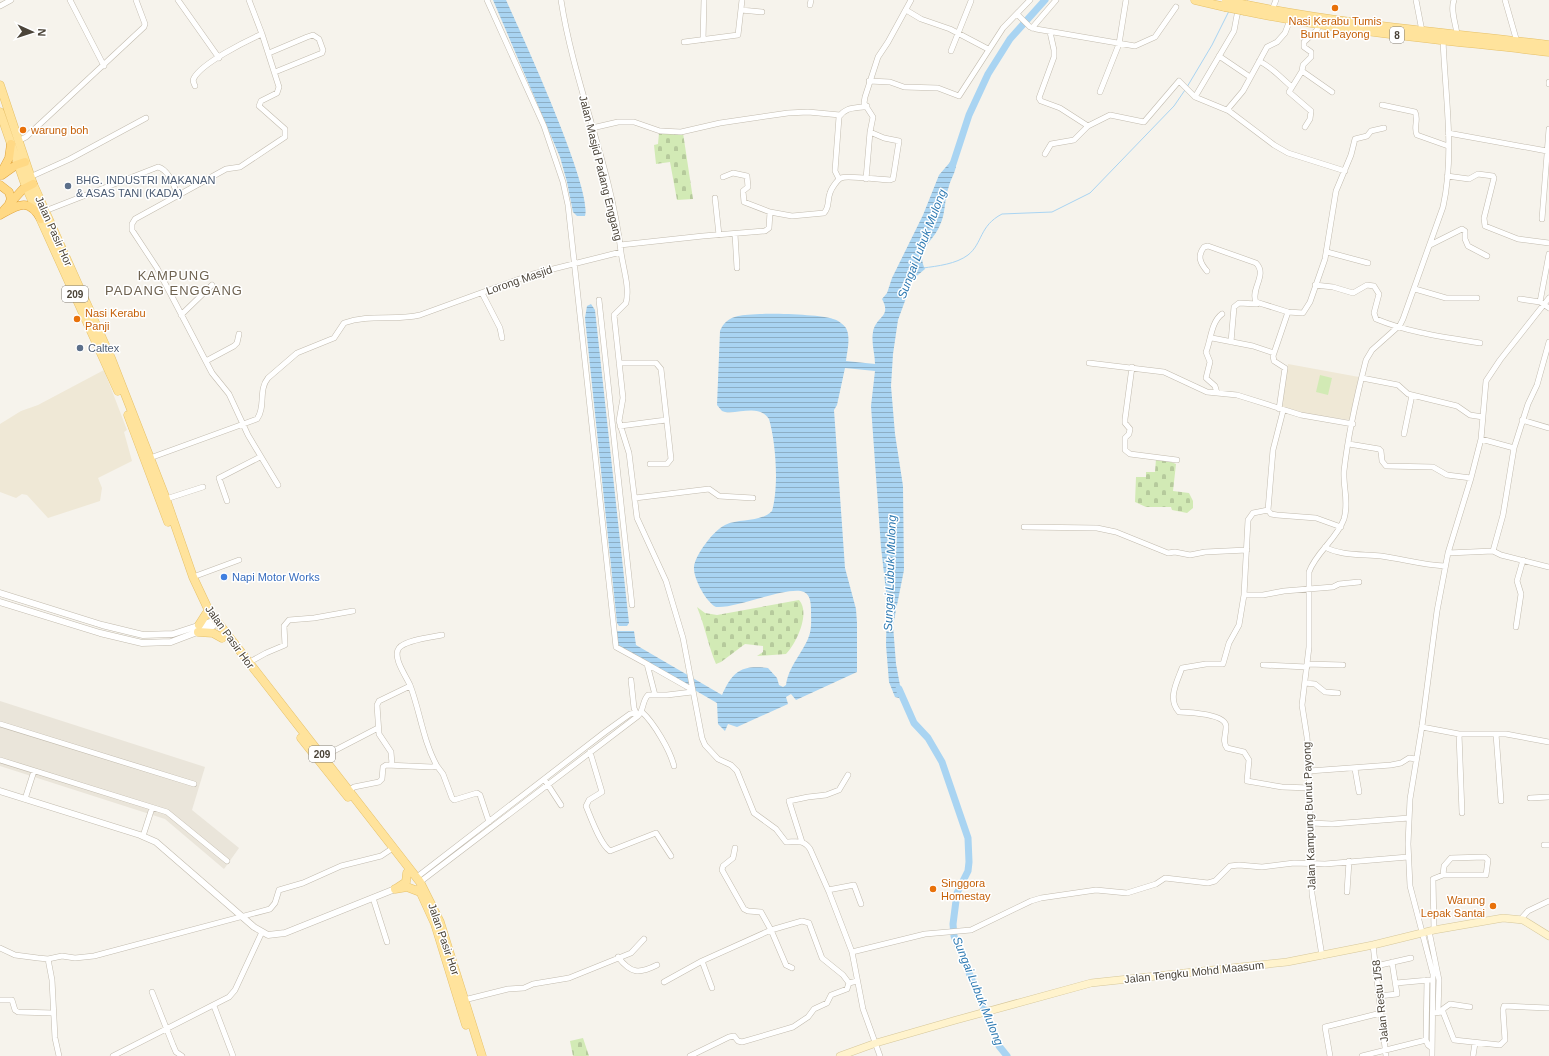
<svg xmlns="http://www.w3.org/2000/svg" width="1549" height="1056" viewBox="0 0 1549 1056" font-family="Arial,sans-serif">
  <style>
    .residential { fill: #eae5da }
    .education { fill: #efe8d6 }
    .cemetery { fill: url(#cemetery-stones) }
    .park { fill: #d2eab5 }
    .water { fill: url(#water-rules) }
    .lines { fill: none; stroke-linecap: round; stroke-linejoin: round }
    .stream { stroke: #a9d4f2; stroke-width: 1 }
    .river { stroke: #a9d4f2; stroke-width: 7 }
    .minor-casing { stroke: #c2bbae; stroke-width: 6 }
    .tertiary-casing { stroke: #c2bbae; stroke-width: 7 }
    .secondary-casing { stroke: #d6c79b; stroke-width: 8 }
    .primary-casing { stroke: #e6c16a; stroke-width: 9 }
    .trunk-casing { stroke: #e0a43c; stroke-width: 9 }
    .minor { stroke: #fff; stroke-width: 5 }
    .tertiary { stroke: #fff; stroke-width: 6 }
    .secondary { stroke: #fff3cd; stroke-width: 7 }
    .primary { stroke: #ffe39c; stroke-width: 8 }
    .trunk { stroke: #ffd985; stroke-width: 8 }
    .primary-bridge-casing { stroke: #e6c16a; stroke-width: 9; stroke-linecap: butt }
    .primary-bridge { stroke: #ffe39c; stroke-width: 8 }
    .food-dot { fill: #e8710a; stroke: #fff; stroke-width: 1.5 }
    .service-dot { fill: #5c6f8a; stroke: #fff; stroke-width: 1.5 }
    .shop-dot { fill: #3f7fe0; stroke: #fff; stroke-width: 1.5 }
    .labels { text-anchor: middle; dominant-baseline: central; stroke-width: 3; stroke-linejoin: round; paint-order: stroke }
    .shield { fill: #fff; stroke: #817c74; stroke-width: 1 }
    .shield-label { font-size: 10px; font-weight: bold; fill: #4b4439 }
    .food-label { font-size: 11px; fill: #c56008; stroke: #fff; text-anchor: start }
    .street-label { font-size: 11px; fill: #4b4439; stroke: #fff }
    .service-label { font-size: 11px; fill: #4e5e75; stroke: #fff; text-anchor: start }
    .shop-label { font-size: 11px; fill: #366cbe; stroke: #fff; text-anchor: start }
    .water-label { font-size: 12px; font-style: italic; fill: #2e7ab2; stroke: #fff }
    .quarter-label { font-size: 13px; letter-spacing: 1px; fill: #6e6250; stroke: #fff }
  </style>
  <defs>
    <pattern id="cemetery-stones" width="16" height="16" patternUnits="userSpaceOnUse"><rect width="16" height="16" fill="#d2eab5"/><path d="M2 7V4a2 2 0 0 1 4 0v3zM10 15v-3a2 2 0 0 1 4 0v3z" fill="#b6ca9c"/></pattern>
    <pattern id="water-rules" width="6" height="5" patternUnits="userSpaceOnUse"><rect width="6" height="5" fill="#a9d4f2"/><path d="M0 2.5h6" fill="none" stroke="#8caec5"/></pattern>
  </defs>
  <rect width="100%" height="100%" fill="#f6f3ec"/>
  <path class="residential" d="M0,701L205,767L192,810L239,848L224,869L165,819L0,766Z"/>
  <path class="education" d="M1288,364L1359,377L1350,420L1307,414L1283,408L1281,404Z
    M104,370L127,430L124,432L132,461L98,478L102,488L100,501L48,518L27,495L22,494L16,498L0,492V424L21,411L38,405Z"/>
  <path class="cemetery" d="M659,133H683L693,199L677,200L670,162L656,164L654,145L658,144Z
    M1156,459H1164L1176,464L1173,491L1189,493L1193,501V508L1187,513L1172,510L1171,507H1146L1135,502L1136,477H1146V472H1155Z
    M799,600C811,613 796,644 786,654L757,656L763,652V646L745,644L721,662L716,664C708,645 705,626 697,607L705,613L717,615Z
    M583,1038L589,1056H573L570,1041Z"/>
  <path class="park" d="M1320,375L1332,378L1328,395L1316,392Z"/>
  <path class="water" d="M493,0H506C521,33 593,189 585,216H577L573,212L567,182L560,157Z
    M955,159C959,167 951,178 949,186C944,199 946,213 940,225C933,243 915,248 925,269L913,279L898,320L893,354L891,386L895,434L903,486L904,570L893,625L896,664L902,696L899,698L895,697L889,682L886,645L887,600L881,547L871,406L875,371L845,368L837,405L834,410L845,568L856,609L857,623V672L796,700L791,694L786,697L788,704L737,727L728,724L725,731L718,724L717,703L617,645L616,631H634L636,645L722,695C733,671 741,665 768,668L777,678L779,685L783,687L786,685C789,665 803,653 809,636C812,628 811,619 811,611C811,605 811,595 804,592C789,585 736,609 716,607C706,602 693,578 694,567C695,555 714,530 725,525C740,518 760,523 772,511C779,487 776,443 769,419C759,404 740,414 725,412L722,411L717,405L720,331C723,323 729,318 738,316C752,312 819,314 833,319C838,320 843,324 846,328C851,337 847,352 846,361L875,364C875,354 871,343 873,332C876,316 892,317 882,299L887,293L892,278L923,215L939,175L951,161Z
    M591,304L595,310L628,614L629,623L627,626H619L617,623L585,318L587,306Z"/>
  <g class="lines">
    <path class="stream" d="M1187,87L1212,45L1229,11
      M923,268C938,266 956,264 968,255C983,243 979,226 1002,214L1052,212L1090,193L1174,106L1185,90"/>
    <path class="river" d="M952,167L969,115L988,74L1010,39L1045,0
      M899,689L914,723L928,738L942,762L968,838L969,862L968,871L957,893L953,924L954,936L999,1046L1007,1056"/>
    <defs>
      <path id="minor" d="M70,0L104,66
        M178,0L219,58
        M249,0L262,34L279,87L277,93L261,101L259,106L285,129V137L240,167L226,169L135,219L132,224V230L157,268L212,373L229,394L248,435L278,485
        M487,0L544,126L563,182L568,205L616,647L647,664L655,695
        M561,0C574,85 611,166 621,252C623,268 630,287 626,303L614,315L623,398L619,421L629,453L637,518L666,581L683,638L702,738L705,745L718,759L731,765L737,771L754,813L776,829L786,842C796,842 803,839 810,849L829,892L852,952L863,1009L880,1056
        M1416,0L1422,31
        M1454,0C1450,11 1456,23 1457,35
        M1505,0L1517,42
        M810,5L811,0
        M0,6L11,0
        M741,10L762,12
        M906,10L921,19L950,29L988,49
        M1272,10L1276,0
        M1017,14L1030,27L1036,29L1135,46L1155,37L1176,7
        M1032,28L1056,0
        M1050,32L1054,50V57L1039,98L1041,101L1060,108L1088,126
        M703,40L704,0
        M684,42L738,35L742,0
        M951,51L971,1
        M269,53L307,37L313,35L319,39L323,50L322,53L275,72
        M1219,56L1250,77
        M1259,61C1272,67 1281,78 1292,87
        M1302,71L1332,92
        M869,81L890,82L904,87L938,88L959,96L1003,28L1030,0
        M1549,82V84
        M195,86C194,83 192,81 194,78C202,63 246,41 262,34
        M1100,92L1119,44L1126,0
        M1195,97L1234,31L1237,15L1245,0
        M1382,105L1415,112C1419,119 1413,128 1417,135L1448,146
        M1227,110L1243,91L1267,47L1277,42L1285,33L1290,20
        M1305,127L1310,119L1311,111L1289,92L1302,71L1303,65L1311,57V52L1304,47V42L1317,30L1319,25
        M592,128L618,122H634L660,131L681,132L720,123L788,113L808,112L840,115
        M1448,133L1547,151
        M18,141L26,137L144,27L145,24L136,0
        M1045,154L1051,144L1074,140L1088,126L1110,115L1144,122L1179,81L1195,97L1229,111L1274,145L1288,153L1345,171
        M1447,176L1469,179L1478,174L1493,176L1494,178L1484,218L1485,226L1518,239L1549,243
        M30,177L70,159L146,118
        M723,177L733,173L747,176L748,187L743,191L744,202L770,212
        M839,179L835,171L839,117C846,106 856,109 867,106
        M866,179L870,132L873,117L864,103L865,97L878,57L888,42L911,0
        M715,198L719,235
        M45,211L158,167C169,170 175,187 178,197
        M1542,219L1549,129
        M735,234L737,268
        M620,245L703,236L765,231L769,228L770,212L792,216L824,213C830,207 827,200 830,193C831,189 837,180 841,178C847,175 881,180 890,180L893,179L899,141L884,138L870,132
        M1430,245L1462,229L1465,231V239L1468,246L1487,256
        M1327,252L1368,263
        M1207,271C1200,263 1197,256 1204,247L1208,246L1256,263C1268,275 1250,289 1256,302L1288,312L1273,356L1274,361L1285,368L1279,409
        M1315,285L1333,287L1353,293L1367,285L1374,286L1379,294L1374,313L1376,319C1410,333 1444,337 1480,343
        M1415,289L1446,298H1477
        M482,293L500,328L502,338
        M1520,299L1540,302L1549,308
        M599,300L632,605
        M1540,302L1549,254
        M1288,312L1303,313L1310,302L1325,259L1336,191L1351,155L1355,139L1367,136L1371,131L1384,128
        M181,315L212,285
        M1212,338L1253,346L1274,353
        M1231,342L1234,307L1239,303L1257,304
        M206,361L234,346L237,343L239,334
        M619,363H656L661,369L671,459L667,464H650
        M1089,363L1164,372L1207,392L1237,395L1301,415L1353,424
        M1132,367L1125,419V423L1130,429L1129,434L1125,438V450L1130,454L1177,460
        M1362,378L1398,385L1408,394L1457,406L1470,415L1483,417
        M1217,393L1215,386L1206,378L1210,362L1206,352C1211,340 1211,322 1222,314
        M1283,411L1273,450L1268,510L1253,513L1248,520L1244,595L1239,625L1229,643L1223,664H1206L1182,668C1177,682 1167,699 1179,712C1189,712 1227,714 1226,727C1226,735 1222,741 1227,748L1244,752L1249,760L1247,781L1282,787L1310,788
        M1522,420L1549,428
        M620,426L666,420
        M1404,434L1412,395
        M1481,439L1514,448
        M1349,444L1379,449L1381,451L1382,461L1386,466L1433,467L1447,475L1471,478
        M150,458L257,419C266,407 258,390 268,378L297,353L334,338L344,323C369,314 395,321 420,315L533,274L621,252
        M635,498L709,489L719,496L753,498
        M166,499L203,487
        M227,501L219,478L260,457
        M1268,510L1271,514L1277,515L1316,518L1341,527
        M1024,527L1097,528L1116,532L1168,553L1175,552L1190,555L1205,552L1247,550
        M1325,547C1341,556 1363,554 1381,556C1403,559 1423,565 1445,566
        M1493,551L1503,515L1514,448L1528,404L1537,385L1549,342
        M1448,553L1493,551L1501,555L1549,567
        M193,577L239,560
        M1244,595H1263L1284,591L1333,587L1339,584L1359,582
        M1516,627L1521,594L1517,581L1523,560
        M248,663L266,653L285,645L284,626L289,620L314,618L353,611
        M647,664L691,689
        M1307,664L1343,665
        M1263,665L1307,667
        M631,680L634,708L637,715
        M1305,683L1315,684L1325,692L1338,693
        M642,712C654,723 670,750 674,766
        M0,724L194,784
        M1422,727L1459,734H1506L1549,742
        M1459,734L1462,813
        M1496,734L1501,801
        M590,752L602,792L589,800L586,806C591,818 600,844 610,851L656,833L671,856
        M324,756L378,728
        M0,760L167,812L227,861
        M392,764L391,752L379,734L377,705L379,701L410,686
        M437,766L443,774L452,798L454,800L477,793L480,795L489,822
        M1355,769L1359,792
        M1309,771L1391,765L1401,763L1409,758L1416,759
        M546,782L561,805
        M350,790L354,787L379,782L382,779L383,767L386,765L432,767L437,766C423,741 420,711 410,685C406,676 392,657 399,648C405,640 432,637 442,635
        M1530,798L1549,797
        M25,799L34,771
        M1311,823L1332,824L1409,818
        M143,836L152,808
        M802,842L789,801L808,797L826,795L839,790L848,775
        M1544,845H1549
        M735,848L733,858L723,866L722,870L744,909L748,911L761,912L771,930L802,921L809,923L822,958L843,975L849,983L857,981
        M417,877L605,732L630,714L635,713
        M420,882L638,716C644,710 642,701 648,695H667L692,692
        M828,890L854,885L861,904
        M1347,892L1349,861
        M373,898L387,942
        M1520,920L1528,911L1549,901
        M1434,930L1433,879L1443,875H1486L1488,860L1485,857L1451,858L1444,866L1443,875
        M1429,931L1439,980L1438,1012
        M1373,945L1386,1056
        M0,948L15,955L38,958L48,959L62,956L75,958L94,956L270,909L275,903L279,890L303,883L341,866L381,856L390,850
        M852,952L925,934L971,930L1031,901L1041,898L1096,890L1127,893L1156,884L1165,878L1208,883L1215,881L1230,866L1239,865L1262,867L1294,863L1325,864L1408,857
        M1322,956L1312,894L1309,766L1307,737L1302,705L1309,647V572C1316,552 1337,539 1344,519C1349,502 1343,487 1344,471C1348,435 1357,395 1366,360L1372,350L1400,325L1403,319L1443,207C1455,153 1445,95 1443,39
        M618,957C631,974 639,974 657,965
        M48,959L52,980L55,1038L59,1056
        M702,961L712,988
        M1376,966L1411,958
        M1427,980L1426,1040L1428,1045L1432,1048
        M664,982L702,961L771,930L786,965L792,968
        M1396,983L1429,980
        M152,992L173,1045L176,1052L182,1056
        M1379,996L1397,994L1392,962
        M0,1000H12L15,1010L18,1012L53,1013
        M464,1000L508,989L524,988L533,984L569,978L631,953L644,939
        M214,1006L233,1056
        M1443,1012V1009L1450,1004L1470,1007
        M1433,1013L1443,1012L1454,1040L1500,1045L1505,1040L1503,1010L1504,1006L1549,1008
        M113,1056L229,997L235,990L262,932
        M690,1056L729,1037L734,1036L738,1041L742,1042L793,1027L808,1017L814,1009L827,1003L831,995L847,989L849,983
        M1330,1056L1325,1027L1381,1013
        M1362,1056L1426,1040
        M1432,1056L1433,974L1410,886L1408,844L1410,799L1422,726L1437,611L1448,553L1471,478L1481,439L1486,381L1500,360L1549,298
        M1473,1056L1475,1043"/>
      <path id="tertiary" d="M0,593L102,625L143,635L173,634L210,622
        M0,602L100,633L142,643L171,642L213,626
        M0,791L140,835L156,842L254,927L268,935L285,933L395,889"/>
      <path id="secondary" d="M840,1056L876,1043L956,1020L1091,983L1287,962L1373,945L1434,930L1503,918L1523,920L1549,936"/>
      <path id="primary" d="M1195,0L1225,7
        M1247,5C1347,25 1448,33 1549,45
        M1245,11C1346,32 1447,40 1549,52
        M0,85L33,184L111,358L166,499L193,577L209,611L420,882L440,922L482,1056
        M0,112L26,187L118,391
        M128,415L168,522
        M199,625L206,614
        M198,632L213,633L222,638
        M301,738L348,797
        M397,888L406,882L407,873
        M395,889L407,887L420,892
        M419,889L435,924L466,1025"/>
      <path id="trunk" d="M0,175L9,158L11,144
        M2,175L16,165L25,162
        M0,185L9,192L11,199L9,204
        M4,210L23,189L33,184
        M0,215C18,205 28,197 41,219"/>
    </defs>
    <use href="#minor" class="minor-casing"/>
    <use href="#tertiary" class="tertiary-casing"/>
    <use href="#secondary" class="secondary-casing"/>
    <use href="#primary" class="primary-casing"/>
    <use href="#trunk" class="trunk-casing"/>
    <use href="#minor" class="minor"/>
    <use href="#tertiary" class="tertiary"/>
    <use href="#secondary" class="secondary"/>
    <use href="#primary" class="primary"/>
    <use href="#trunk" class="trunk"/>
    <defs>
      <path id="primary-bridge" d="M1226,1L1247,5
        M1225,7L1245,11"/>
    </defs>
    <use href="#primary-bridge" class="primary-bridge-casing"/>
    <use href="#primary-bridge" class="primary-bridge"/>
  </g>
  <g class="food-dot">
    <circle cx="1335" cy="8" r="4"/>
    <circle cx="23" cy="130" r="4"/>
    <circle cx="77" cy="319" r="4"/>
    <circle cx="933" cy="889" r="4"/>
    <circle cx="1493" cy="906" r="4"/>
  </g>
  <g class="service-dot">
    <circle cx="68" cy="186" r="4"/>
    <circle cx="80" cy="348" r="4"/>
  </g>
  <circle class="shop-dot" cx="224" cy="577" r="4"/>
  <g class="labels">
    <g class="shield">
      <rect x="1390" y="27" width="14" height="16" rx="3"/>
      <rect x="62" y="286" width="26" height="16" rx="3"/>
      <rect x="309" y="746" width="26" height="16" rx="3"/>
    </g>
    <g class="shield-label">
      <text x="1397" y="35">8</text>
      <text x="75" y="294">209</text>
      <text x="322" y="754">209</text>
    </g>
    <g class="food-label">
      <text x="1335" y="21" text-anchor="middle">Nasi Kerabu Tumis<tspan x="1335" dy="13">Bunut Payong</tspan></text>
      <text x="31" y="130">warung boh</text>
      <text x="85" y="313">Nasi Kerabu<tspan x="85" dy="13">Panji</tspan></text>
      <text x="941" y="883">Singgora<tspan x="941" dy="13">Homestay</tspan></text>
      <text x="1485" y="900" text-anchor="end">Warung<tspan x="1485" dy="13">Lepak Santai</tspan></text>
    </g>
    <g class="street-label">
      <text transform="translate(601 168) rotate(76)">Jalan Masjid Padang Enggang</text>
      <text transform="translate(54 231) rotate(66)">Jalan Pasir Hor</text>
      <text transform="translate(519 280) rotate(-19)">Lorong Masjid</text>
      <text transform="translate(230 637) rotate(54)">Jalan Pasir Hor</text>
      <text transform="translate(1309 816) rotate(-92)">Jalan Kampung Bunut Payong</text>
      <text transform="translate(444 939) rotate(71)">Jalan Pasir Hor</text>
      <text transform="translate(1194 972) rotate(-6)">Jalan Tengku Mohd Maasum</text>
      <text transform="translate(1380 1001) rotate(-96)">Jalan Restu 1/58</text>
    </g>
    <g class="service-label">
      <text x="76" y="180">BHG. INDUSTRI MAKANAN<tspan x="76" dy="13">&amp; ASAS TANI (KADA)</tspan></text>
      <text x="88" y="348">Caltex</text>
    </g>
    <g class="shop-label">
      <text x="232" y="577">Napi Motor Works</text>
    </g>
    <g class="water-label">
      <text transform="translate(922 244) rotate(-69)">Sungai Lubuk Mulong</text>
      <text transform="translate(890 573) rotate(-88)">Sungai Lubuk Mulong</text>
      <text transform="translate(978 991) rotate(68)">Sungai Lubuk Mulong</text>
    </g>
    <g class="quarter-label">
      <text x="174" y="275">KAMPUNG<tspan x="174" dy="15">PADANG ENGGANG</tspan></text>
    </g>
  </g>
  <g transform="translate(32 32) rotate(93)" stroke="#ffffff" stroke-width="3" paint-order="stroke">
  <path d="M0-3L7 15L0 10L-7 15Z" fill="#4b4439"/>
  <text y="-6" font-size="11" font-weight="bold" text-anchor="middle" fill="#4b4439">N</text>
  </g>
</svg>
